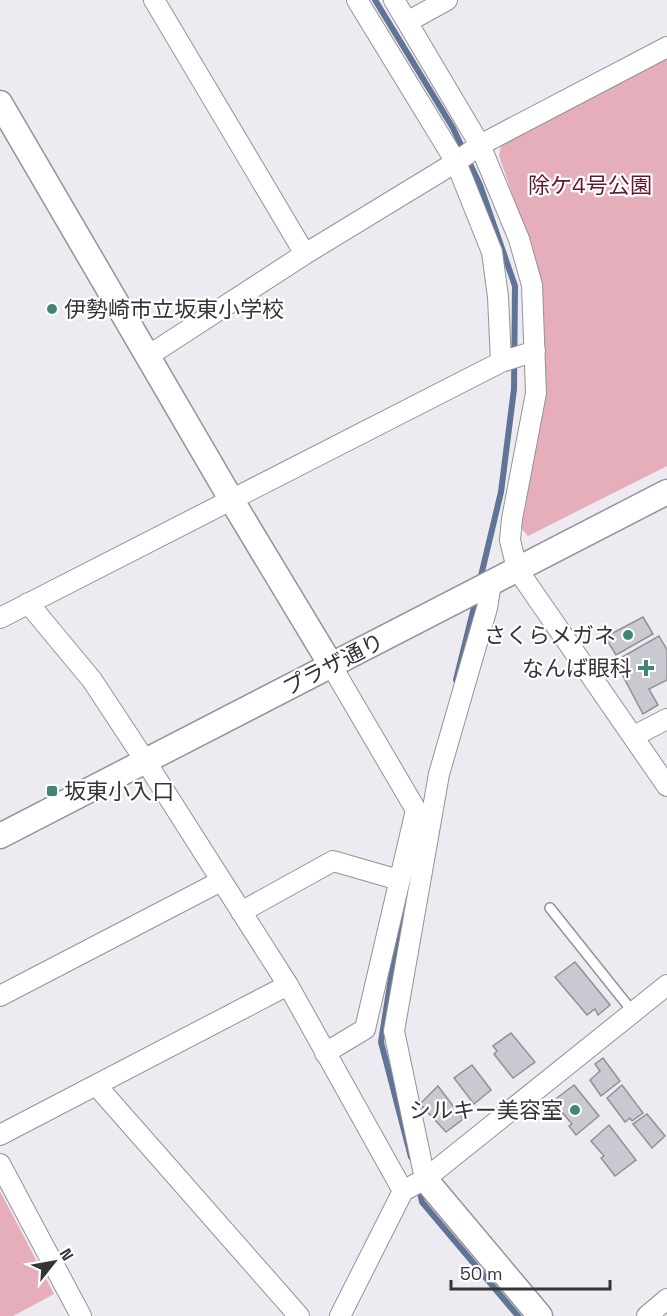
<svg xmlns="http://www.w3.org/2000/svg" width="667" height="1316" viewBox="0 0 667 1316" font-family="'Space Grotesk','Noto Sans JP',sans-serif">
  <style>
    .green { fill: #e6adba }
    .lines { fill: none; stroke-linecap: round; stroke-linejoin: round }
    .stream { stroke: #5f7496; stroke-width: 6 }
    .building { fill: #c9c9d1; stroke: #909097; stroke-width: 1.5 }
    .service-casing { stroke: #959298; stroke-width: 12 }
    .minor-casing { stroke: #959298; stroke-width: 22 }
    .tertiary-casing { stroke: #959298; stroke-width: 27 }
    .service { stroke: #fff; stroke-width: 9 }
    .minor { stroke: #fff; stroke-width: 20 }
    .tertiary { stroke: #fff; stroke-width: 24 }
    .poi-dot { fill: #418579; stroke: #fff; stroke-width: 2 }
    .labels { text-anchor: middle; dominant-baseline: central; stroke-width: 4.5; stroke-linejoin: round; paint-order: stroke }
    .park-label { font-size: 22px; fill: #631731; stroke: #fff }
    .poi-label { font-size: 22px; fill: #363437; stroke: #fff; text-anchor: end }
    .street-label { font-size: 22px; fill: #363437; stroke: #fff }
  </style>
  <rect width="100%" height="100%" fill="#eeeaf1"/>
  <path class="green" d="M667,58V466L528,536L519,526L543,398L532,250L499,156L501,145Z
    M0,1191L54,1294L13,1316H0Z"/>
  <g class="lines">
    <path class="stream" d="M375,0L453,128L480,185L515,286L514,389L501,492L480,580
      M456,680L476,599
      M401,914L381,1042L411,1157
      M419,1187L422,1202L518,1316"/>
  </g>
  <path class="building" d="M643,617L653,634L616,655L605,637Z
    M659,636L667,650V680L649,689L658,705L643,714L615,661Z
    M575,962L610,1005L598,1015L595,1009L587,1015L555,977Z
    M511,1033L535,1062L513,1078L494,1054L497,1051L493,1046Z
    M603,1058L620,1081L601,1096L590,1080L600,1071L595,1064Z
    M472,1065L491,1090L474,1104L454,1078Z
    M574,1085L599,1116L576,1135L569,1126L572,1124L553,1101Z
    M622,1085L643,1113L632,1121L630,1118L625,1122L607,1098Z
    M438,1086L463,1119L446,1132L420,1104Z
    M647,1114L665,1136L652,1148L633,1124Z
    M609,1125L636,1160L615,1176L601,1158L604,1156L591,1141Z"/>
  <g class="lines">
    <defs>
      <path id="service" d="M550,908L633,1012"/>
      <path id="minor" d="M154,0L305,254
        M357,0L456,162L492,252L498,297L501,362
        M394,0L480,145L519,239L532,285L536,393L512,519L510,540L517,569L667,786
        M407,22L447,0
        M148,356L305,254L456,162L480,145L667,47
        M28,603L92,680L146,762L288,985L403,1191
        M0,618L501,362L535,351
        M634,736L667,719
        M241,912L333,861L399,880
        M0,996L221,881
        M325,1053L365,1029L416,810L331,665
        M96,1085L299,1316
        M0,1135L288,985
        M0,1164L81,1316
        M425,1179L394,1031L439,774L487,608L491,583
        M340,1316L403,1191L425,1179L667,985
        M647,1316L667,1299"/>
      <path id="tertiary" d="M0,103L231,499L331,665
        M0,836L667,492
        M425,1179L540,1316"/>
    </defs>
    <use href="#service" class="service-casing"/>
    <use href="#minor" class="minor-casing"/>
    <use href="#tertiary" class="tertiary-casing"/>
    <use href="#service" class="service"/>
    <use href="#minor" class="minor"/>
    <use href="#tertiary" class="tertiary"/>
  </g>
  <g class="poi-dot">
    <circle cx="52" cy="309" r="6"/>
    <circle cx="628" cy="635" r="6"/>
    <path d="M643 659h6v6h6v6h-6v6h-6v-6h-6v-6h6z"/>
    <rect x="46" y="785" width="12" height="12" rx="3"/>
    <circle cx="575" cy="1110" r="6"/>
  </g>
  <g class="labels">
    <g class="park-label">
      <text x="590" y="185">除ケ4号公園</text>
    </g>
    <g class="poi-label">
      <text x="64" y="309" text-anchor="start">伊勢崎市立坂東小学校</text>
      <text x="616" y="635">さくらメガネ</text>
      <text x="632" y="668">なんば眼科</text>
      <text x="64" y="791" text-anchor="start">坂東小入口</text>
      <text x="563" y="1110">シルキー美容室</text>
    </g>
    <g class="street-label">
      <text transform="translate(333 664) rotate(-27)">プラザ通り</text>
    </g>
  </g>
  <g transform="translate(54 1262) rotate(59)" stroke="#ffffff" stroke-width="4.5" paint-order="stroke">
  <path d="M0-4.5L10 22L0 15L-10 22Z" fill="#363437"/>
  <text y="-9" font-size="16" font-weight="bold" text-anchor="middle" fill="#363437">N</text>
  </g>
  <path d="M451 1280v9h159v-9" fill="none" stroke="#363437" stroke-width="3"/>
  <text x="460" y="1280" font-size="18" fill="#363437" stroke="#ffffff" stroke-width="4.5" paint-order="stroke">50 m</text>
</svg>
